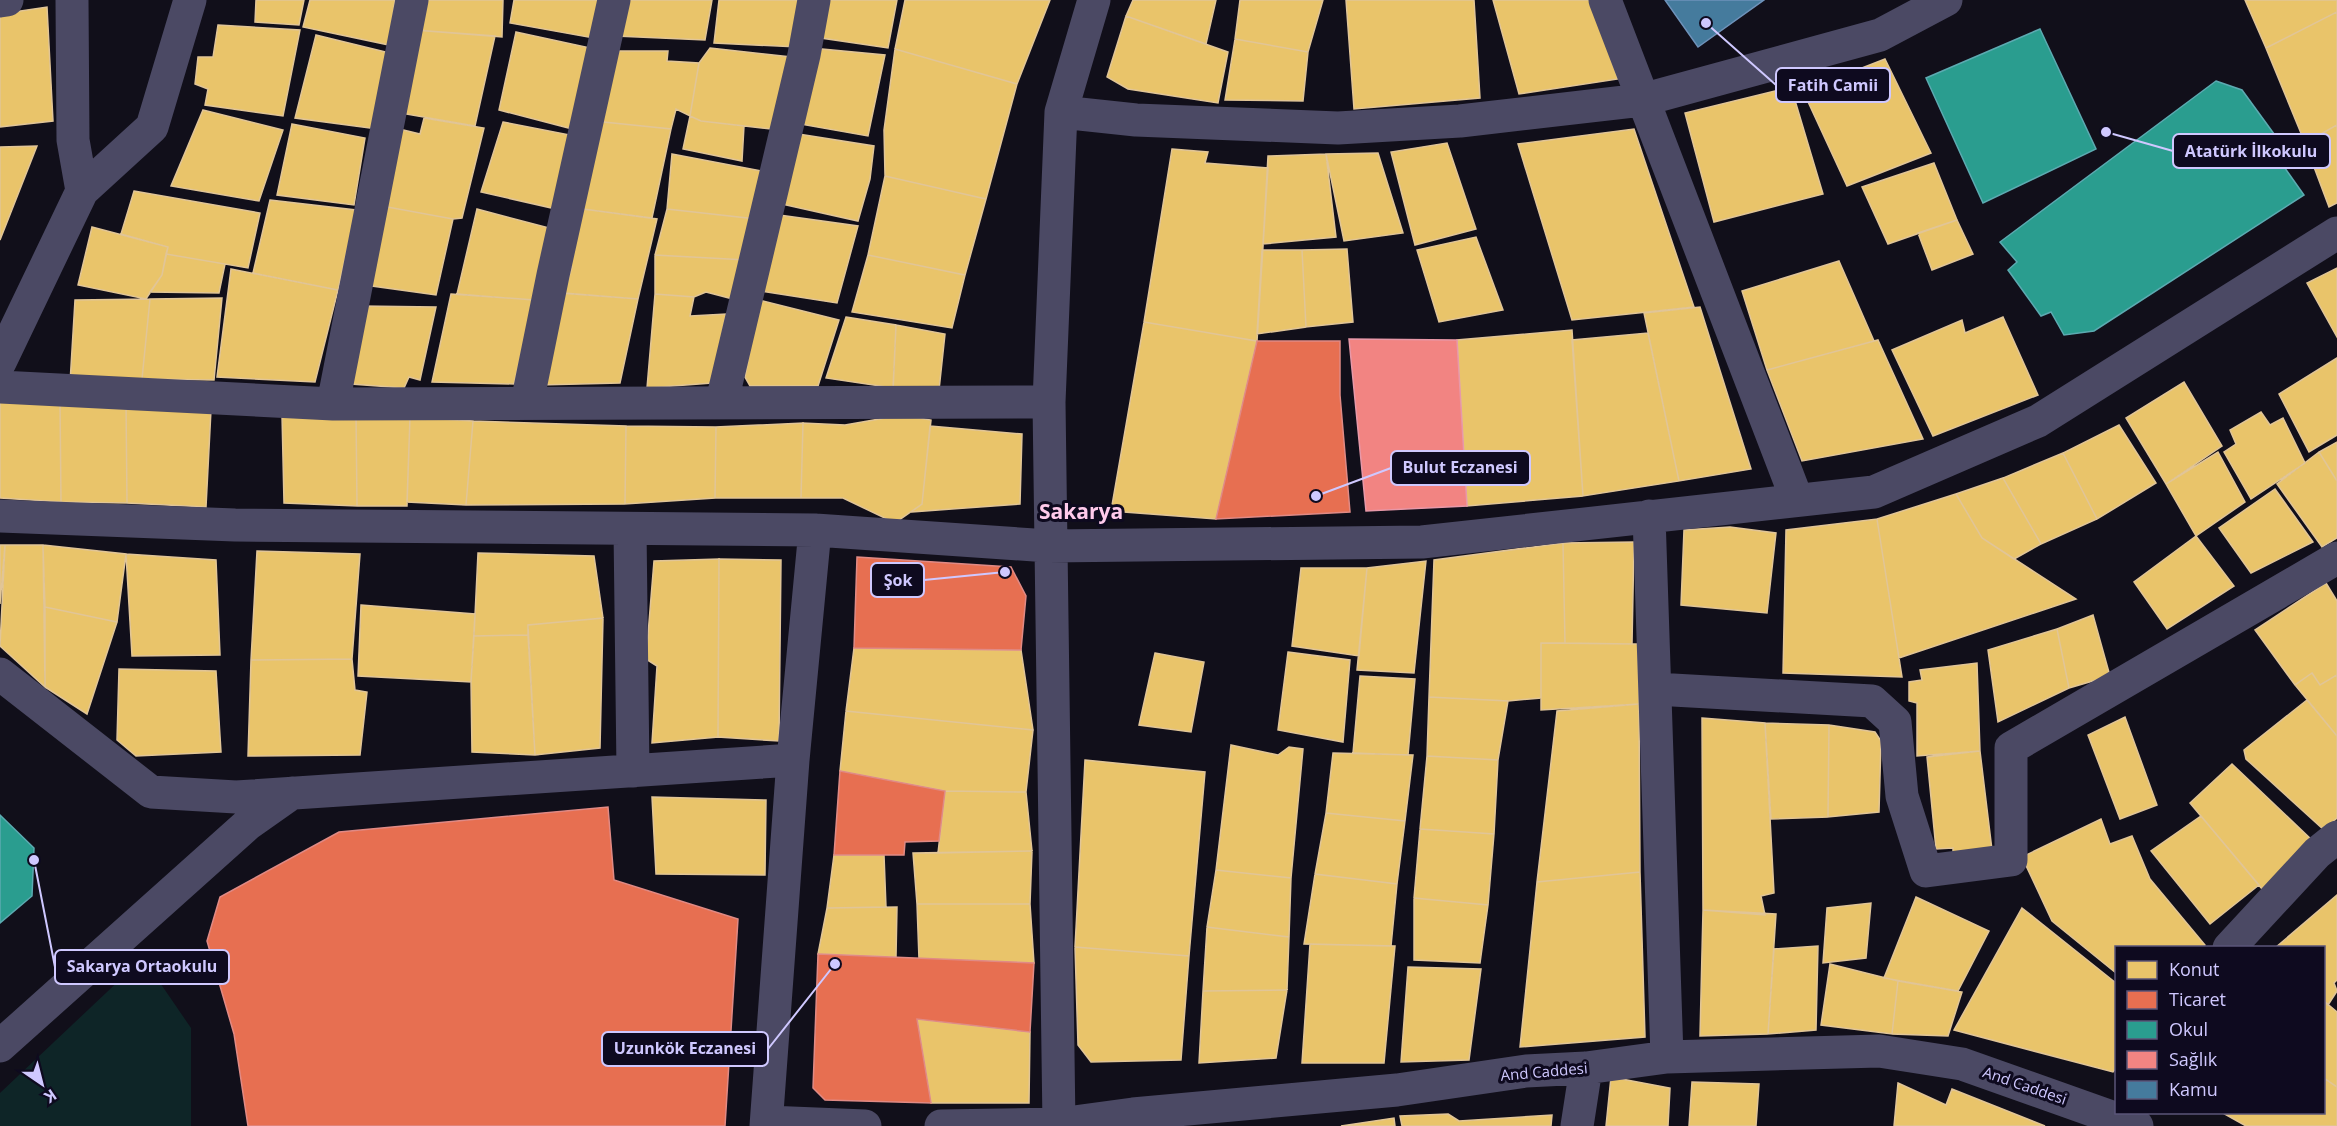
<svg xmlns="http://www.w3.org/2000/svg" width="2337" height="1126" viewBox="0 0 2337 1126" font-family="'Open Sans',sans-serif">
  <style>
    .green { fill: #0e2527 }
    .homes { fill: #e9c46a; stroke: #e1c597; stroke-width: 1.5 }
    .shops { fill: #e76f51; stroke: #e08a85; stroke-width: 1.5 }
    .schools { fill: #2a9d8f; stroke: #5caab1; stroke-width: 1.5 }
    .health { fill: #f28482; stroke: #e898a8; stroke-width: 1.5 }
    .public { fill: #457b9d; stroke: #6e92ba; stroke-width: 1.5 }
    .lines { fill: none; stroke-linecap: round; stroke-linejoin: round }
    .minor { stroke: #4b4964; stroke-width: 33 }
    .labels { text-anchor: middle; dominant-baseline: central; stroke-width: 6; stroke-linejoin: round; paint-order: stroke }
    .street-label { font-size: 15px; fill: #cfc8ff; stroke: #0e0a1f }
    .district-label { font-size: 21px; font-weight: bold; fill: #ffcaeb; stroke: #0e0a1f }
    .leader { fill: none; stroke: #cfc8ff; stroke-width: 2 }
    .callout-dot { fill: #cfc8ff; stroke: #0e0a1f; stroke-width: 2 }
    .callout { fill: #0e0a1f; stroke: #cfc8ff; stroke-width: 2 }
    .callout-label { font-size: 16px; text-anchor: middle; font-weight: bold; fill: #cfc8ff }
  </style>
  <rect width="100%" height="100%" fill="#110f1a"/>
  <path class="green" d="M143,958L191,1028V1126H0V1093Z"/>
  <path class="homes" d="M256,0H304L299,25L255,22Z
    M310,0H395L389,45L303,27Z
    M422,0H503L502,37L415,30Z
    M514,0H606L599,39L510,23Z
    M624,0H712L705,40L616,36Z
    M719,0H807L798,47L714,43Z
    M827,0H897L888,48L821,38Z
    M905,0H1050L1017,84L895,49Z
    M1133,0H1216L1206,44L1126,16Z
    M1240,0H1323L1308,52L1235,39Z
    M1346,0H1474L1480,98L1354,109Z
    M1493,0H1591L1618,79L1519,94Z
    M2245,0H2337V12L2266,48Z
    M47,7L53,121L0,127V14Z
    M2337,12V125L2305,143L2266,48Z
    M1126,16L1228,52L1218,103L1128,89L1107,77Z
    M218,25L300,30L283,116L205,105L208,89L195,84L198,57H213Z
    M415,30L495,36L475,126L400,113Z
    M516,32L595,49L580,131L499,110Z
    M316,35L390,53L377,129L295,118Z
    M1235,39L1308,52L1303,101L1225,100Z
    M710,48L791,57L780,130L701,121L690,116L699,63Z
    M822,49L885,55L868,136L800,124L810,55Z
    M895,49L1017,84L986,199L885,176L884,130Z
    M611,51H668L667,61L699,63L690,116L676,109L671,129L594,121Z
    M1885,59L1931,153L1847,186L1803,91Z
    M1791,87L1823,194L1714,222L1685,113Z
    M203,110L283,130L259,201L171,186Z
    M690,116L701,121L744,126L742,161L683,149Z
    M424,118L484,128L462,218L453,219L382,206L399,129L420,134Z
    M594,121L671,129L652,218L583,209Z
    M503,122L575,136L556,209L481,192Z
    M292,124L365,138L354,205L277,195Z
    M2337,125V203L2329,207L2305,143Z
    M1634,129L1694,307L1572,320L1518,144Z
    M792,133L874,146L870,179L858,221L777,203Z
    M1447,143L1476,229L1415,245L1391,152Z
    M37,146L0,240V147Z
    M1172,149L1208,152L1205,163L1268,168L1257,341L1144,322Z
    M1378,153L1403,233L1344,241L1326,154Z
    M672,154L762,171L756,219L667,209Z
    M1326,154L1336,237L1263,244L1268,156Z
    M1934,163L1957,220L1888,244L1862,187Z
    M885,176L986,199L965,275L868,255Z
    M134,191L260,213L248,268L166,254L168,247L121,234Z
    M270,200L356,210L338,290L253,273Z
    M382,206L453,219L436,295L365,285Z
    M477,209L553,229L534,300L457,294Z
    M583,209L657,219L638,299L564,293L572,267L564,257Z
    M667,209L756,219L746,260L655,255Z
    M772,214L858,226L837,303L761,291Z
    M1957,220L1973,254L1932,270L1918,233Z
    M92,227L168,247L162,275L146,299L78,285Z
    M1476,237L1503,310L1439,322L1417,250Z
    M1347,249L1353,322L1306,327L1302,250Z
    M1262,250H1302L1306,327L1257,334Z
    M166,254L225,264L219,293L150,292L162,275Z
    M655,255L746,260L733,299L706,292L694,297L655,294Z
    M868,255L965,275L952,328L852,312Z
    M1839,261L1874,341L1767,370L1742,291Z
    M2337,268V337L2307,283Z
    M231,269L338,290L315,382L217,377Z
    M560,293L638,299L620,383L539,385Z
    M451,294L534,300L514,384L432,382Z
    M655,294L694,297L690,316L726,314L712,383L647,388Z
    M222,298L214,380L142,379L150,299Z
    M150,299L142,379L70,383L75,300Z
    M759,300L839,320L818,386H750L745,377Z
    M361,306L436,307L420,380L409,377L404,388L351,384Z
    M1700,307L1751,469L1679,481L1644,313Z
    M846,317L896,325L893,388L826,378Z
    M2003,317L2038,395L1933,436L1892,350L1962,320L1965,333Z
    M1144,322L1257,341L1216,519L1111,511Z
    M896,325L945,334L939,390L893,393Z
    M1572,330L1583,496L1467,506L1457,340Z
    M1648,333L1679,481L1583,496L1572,340Z
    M1878,340L1923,439L1802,461L1767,370Z
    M2337,358V435L2309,452L2279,394Z
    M2184,382L2222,446L2166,484L2126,418Z
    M0,399L60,402L61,502L0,498Z
    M60,402H126L127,503L61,502Z
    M126,402L211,410L206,507L127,503Z
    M2261,412L2270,425L2283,418L2305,463L2251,499L2224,452L2236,444L2230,430Z
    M356,413L357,506L284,503L282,415Z
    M356,413L410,417L407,506H357Z
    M902,415L931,420L922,504L895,523L843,498H801L803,423L845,425Z
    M410,417L473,421L466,505L407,502Z
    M473,421L626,426L625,504L466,505Z
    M803,423L801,498H715L716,427Z
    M2119,425L2156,483L2097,519L2063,453Z
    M626,426L716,427L715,498L625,504Z
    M930,426L1022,434L1020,504L911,512L922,504Z
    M2337,442V481L2319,452Z
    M2218,452L2245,502L2196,536L2166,484Z
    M2319,452L2337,481V538L2322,547L2277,484Z
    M2063,453L2097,519L2041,544L2003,478Z
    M2003,478L2041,544L2014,559L1982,538L1956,494Z
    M2275,489L2313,542L2251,573L2219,528Z
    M1956,494L1982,538L2076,599L1899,658L1877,519Z
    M1877,519L1902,677L1783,673L1786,530Z
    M1730,527L1776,533L1767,613L1681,605L1684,530Z
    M2196,536L2234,586L2167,629L2134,582Z
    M1634,542L1632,644L1565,643L1563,543Z
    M1563,543L1565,643H1541V698L1508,701L1429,697L1434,560Z
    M0,545H5L0,604Z
    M5,545H43L45,687L0,646Z
    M43,545L126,554L117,622L45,607Z
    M257,551L360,554L352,659L251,660Z
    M478,553L594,556L603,618L528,625V635L474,636Z
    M126,554L216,560L220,655L132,656Z
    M719,559L781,560L779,741L718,737Z
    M719,559L718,737L652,743L657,666L646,659L654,561Z
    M1426,561L1414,673L1357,670L1367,568Z
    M1301,568H1367L1359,656L1292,646Z
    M2326,583L2337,601V675L2320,685L2312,673L2295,685L2255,630Z
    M361,605L475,614L471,682L358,676Z
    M45,607L117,622L87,714L45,687Z
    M2093,615L2110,676L2069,688L2057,629Z
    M603,618L600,748L535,755L528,625Z
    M2057,629L2069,688L1998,722L1988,650Z
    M528,635L535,755L472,752L471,682L474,636Z
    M1541,643L1638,644L1639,704L1541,710Z
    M854,648L1021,650L1033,730L846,711Z
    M1288,652L1350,660L1343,742L1278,730Z
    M1155,653L1204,662L1191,732L1139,725Z
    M352,659L355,690L367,692L360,755L248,756L251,660Z
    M1977,663L1980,751L1917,756V703L1909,701V682L1922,680L1920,670Z
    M119,669L216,671L221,752L136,756L117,740Z
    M2312,673L2320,685L2337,675V736L2295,685Z
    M1360,676L1415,679L1408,755L1353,753Z
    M1429,697L1508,701L1498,760L1427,756Z
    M2307,700L2337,736V818L2324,830L2246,759L2244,750Z
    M1639,704L1640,872L1537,882L1557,711Z
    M846,711L1033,730L1026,792L945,791L840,771Z
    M2125,717L2157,805L2120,819L2088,735Z
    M1702,718L1765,723L1774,893L1761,896L1765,915L1703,910Z
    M1765,723L1829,725L1828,817L1771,819Z
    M1829,725L1875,732L1881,741L1879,812L1828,817Z
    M1231,745L1278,755L1289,747L1303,749L1291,878L1216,870Z
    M1980,751L1992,850L1953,854V848L1936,849L1927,757Z
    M1333,753L1413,755L1405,821L1326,813Z
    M1427,756L1498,760L1494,834L1420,829Z
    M1085,760L1205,772L1189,956L1075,947Z
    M2232,764L2315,843L2262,889L2190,803Z
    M945,791L1026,792L1032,851L938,853Z
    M652,797L766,800L765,875L656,874Z
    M1326,813L1405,821L1397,884L1315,874Z
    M2201,816L2259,885L2210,924L2151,851Z
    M2101,819L2110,844L2132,836L2150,879L2205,945L2203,948H2116V973L2052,921L2022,857Z
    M1420,829L1494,834L1488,905L1414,898Z
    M1032,851L1030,904H917L913,853Z
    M834,855H884L886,907L827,908Z
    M1216,870L1291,878L1289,937L1207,927Z
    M1640,872L1645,1037L1520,1047L1537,882Z
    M1315,874L1397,884L1391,946L1304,944Z
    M2337,895V980L2334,983L2337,991L2328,1005L2324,1001V948H2275Z
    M1916,897L1989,931L1958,991L1884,978Z
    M1414,898L1488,905L1480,963L1414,960Z
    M1871,903L1866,958L1823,963L1827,908Z
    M917,904H1030L1034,963L919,959Z
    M897,907L896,957L818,954L827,908Z
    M2022,908L2116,983V1068L2113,1072L1954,1030Z
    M1703,910L1776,914L1768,1034L1700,1036Z
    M1207,927L1289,937L1287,990L1203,991Z
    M1310,944L1395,946L1384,1063H1302Z
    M1818,946L1816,1030L1768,1034L1774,949Z
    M1075,947L1189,956L1181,1060L1091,1062L1078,1045Z
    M1830,964L1898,981L1892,1034L1821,1025Z
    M1408,967L1481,969L1469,1060L1401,1062Z
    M1898,981L1962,992L1948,1036L1892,1034Z
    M1287,990L1276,1058L1199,1063L1203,991Z
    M2324,1001L2337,1012V1087L2324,1078Z
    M917,1019L1030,1032L1029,1103H931Z
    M1611,1077L1670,1088L1668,1126H1606Z
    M2324,1078L2337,1087V1126H2246L2221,1112H2324Z
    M1692,1082L1759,1084L1756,1126H1689Z
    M1898,1083L1946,1105L1952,1089L2045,1126H1894Z
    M1448,1114L1459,1121L1552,1115L1551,1126H1402L1400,1116Z
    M1394,1118L1395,1126H1341Z"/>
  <path class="shops" d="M1257,341H1340V395L1350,512L1216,519Z
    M857,557L1011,567L1026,596L1021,650L854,648Z
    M840,771L945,791L939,841L905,842L904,855H834Z
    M608,807L614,880L738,919L725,1126H248L234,1034L207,941L220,897L339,832Z
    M818,954L1034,963L1030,1032L917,1019L931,1103L825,1100L813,1088Z"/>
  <path class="schools" d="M2040,29L2096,149L1983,203L1926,78Z
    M2216,81L2242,90L2277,138L2270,147L2304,195L2094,331L2064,335L2051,312L2041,316L2008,270L2017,262L2000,242Z
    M0,815L34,848L32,896L0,923Z"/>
  <path class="health" d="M1349,339L1457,340L1467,506L1366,511Z"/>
  <path class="public" d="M1665,0H1764L1698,47Z"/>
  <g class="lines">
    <path class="minor" d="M72,0L73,140L82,191
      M1605,0L1797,500
      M0,1L7,0
      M1061,112L1136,120L1338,128L1460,121L1642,100L1880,35L1946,0
      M0,362L82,191L152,127L190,0
      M0,387L333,404L1049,402
      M722,401L804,55L814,0
      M527,403L553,275L614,0
      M333,404L412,0
      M0,516L235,525L815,530L1049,546L1422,542L1874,492L2038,421L2337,233
      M1649,516L1667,1057
      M630,529L633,771
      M0,674L151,792L236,797L793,760
      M1655,689L1872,701L1895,722L1902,796L1926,871L2011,860V748L2337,558
      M2229,948L2317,853L2337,837
      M0,1046L248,824L292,793
      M767,1122L865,1126
      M766,1126L793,760L815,530
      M941,1126L1059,1124L1133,1114L1397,1090L1526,1071L1586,1068L1667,1057L1879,1051L1962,1064L2137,1126
      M1059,1126L1049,402L1061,112L1094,0
      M1577,1126L1586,1068"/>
  </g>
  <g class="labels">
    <g class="street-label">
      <text transform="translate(1544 1071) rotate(-5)">And Caddesi</text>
      <text transform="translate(2025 1085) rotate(19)">And Caddesi</text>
    </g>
    <g class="district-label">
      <text x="1081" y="511">Sakarya</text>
    </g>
  </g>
  <path class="leader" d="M1706 23L1776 85M2106 132L2173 151M1316 496L1391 468M1005 572L924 580M34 860L55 967M835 964L768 1049"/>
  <g class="callout-dot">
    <circle cx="1706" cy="23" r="6"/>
    <circle cx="2106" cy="132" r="6"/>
    <circle cx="1316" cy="496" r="6"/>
    <circle cx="1005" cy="572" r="6"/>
    <circle cx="34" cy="860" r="6"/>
    <circle cx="835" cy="964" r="6"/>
  </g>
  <g class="callout">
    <rect x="1776" y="68" width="114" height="34" rx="6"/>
    <rect x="2173" y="134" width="157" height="34" rx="6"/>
    <rect x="1391" y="451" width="139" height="34" rx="6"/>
    <rect x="871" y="563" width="53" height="34" rx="6"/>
    <rect x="55" y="950" width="174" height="34" rx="6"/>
    <rect x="602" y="1032" width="166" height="34" rx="6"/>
  </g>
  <g class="callout-label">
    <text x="1833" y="91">Fatih Camii</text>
    <text x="2251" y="157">Atatürk İlkokulu</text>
    <text x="1460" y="473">Bulut Eczanesi</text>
    <text x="898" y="586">Şok</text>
    <text x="142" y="972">Sakarya Ortaokulu</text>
    <text x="685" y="1054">Uzunkök Eczanesi</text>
  </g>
  <rect x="2115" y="946" width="210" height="168" fill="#0e0a1f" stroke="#5b5679" stroke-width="1.5"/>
  <rect x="2127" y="961" width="30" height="18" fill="#e9c46a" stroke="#5b5679" stroke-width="1.5"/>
  <text x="2169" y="976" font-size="18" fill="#cfc8ff">Konut</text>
  <rect x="2127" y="991" width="30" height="18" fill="#e76f51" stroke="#5b5679" stroke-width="1.5"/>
  <text x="2169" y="1006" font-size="18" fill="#cfc8ff">Ticaret</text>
  <rect x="2127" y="1021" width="30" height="18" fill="#2a9d8f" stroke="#5b5679" stroke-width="1.5"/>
  <text x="2169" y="1036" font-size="18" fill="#cfc8ff">Okul</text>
  <rect x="2127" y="1051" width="30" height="18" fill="#f28482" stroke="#5b5679" stroke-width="1.5"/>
  <text x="2169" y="1066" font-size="18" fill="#cfc8ff">Sağlık</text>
  <rect x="2127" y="1081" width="30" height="18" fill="#457b9d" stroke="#5b5679" stroke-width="1.5"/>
  <text x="2169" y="1096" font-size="18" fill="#cfc8ff">Kamu</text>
  <g transform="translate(42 1084) rotate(145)" stroke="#0e0a1f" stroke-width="4.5" paint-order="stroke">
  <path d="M0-4.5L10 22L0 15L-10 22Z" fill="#cfc8ff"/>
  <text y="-9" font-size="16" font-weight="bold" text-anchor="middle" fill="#cfc8ff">K</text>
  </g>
</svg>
